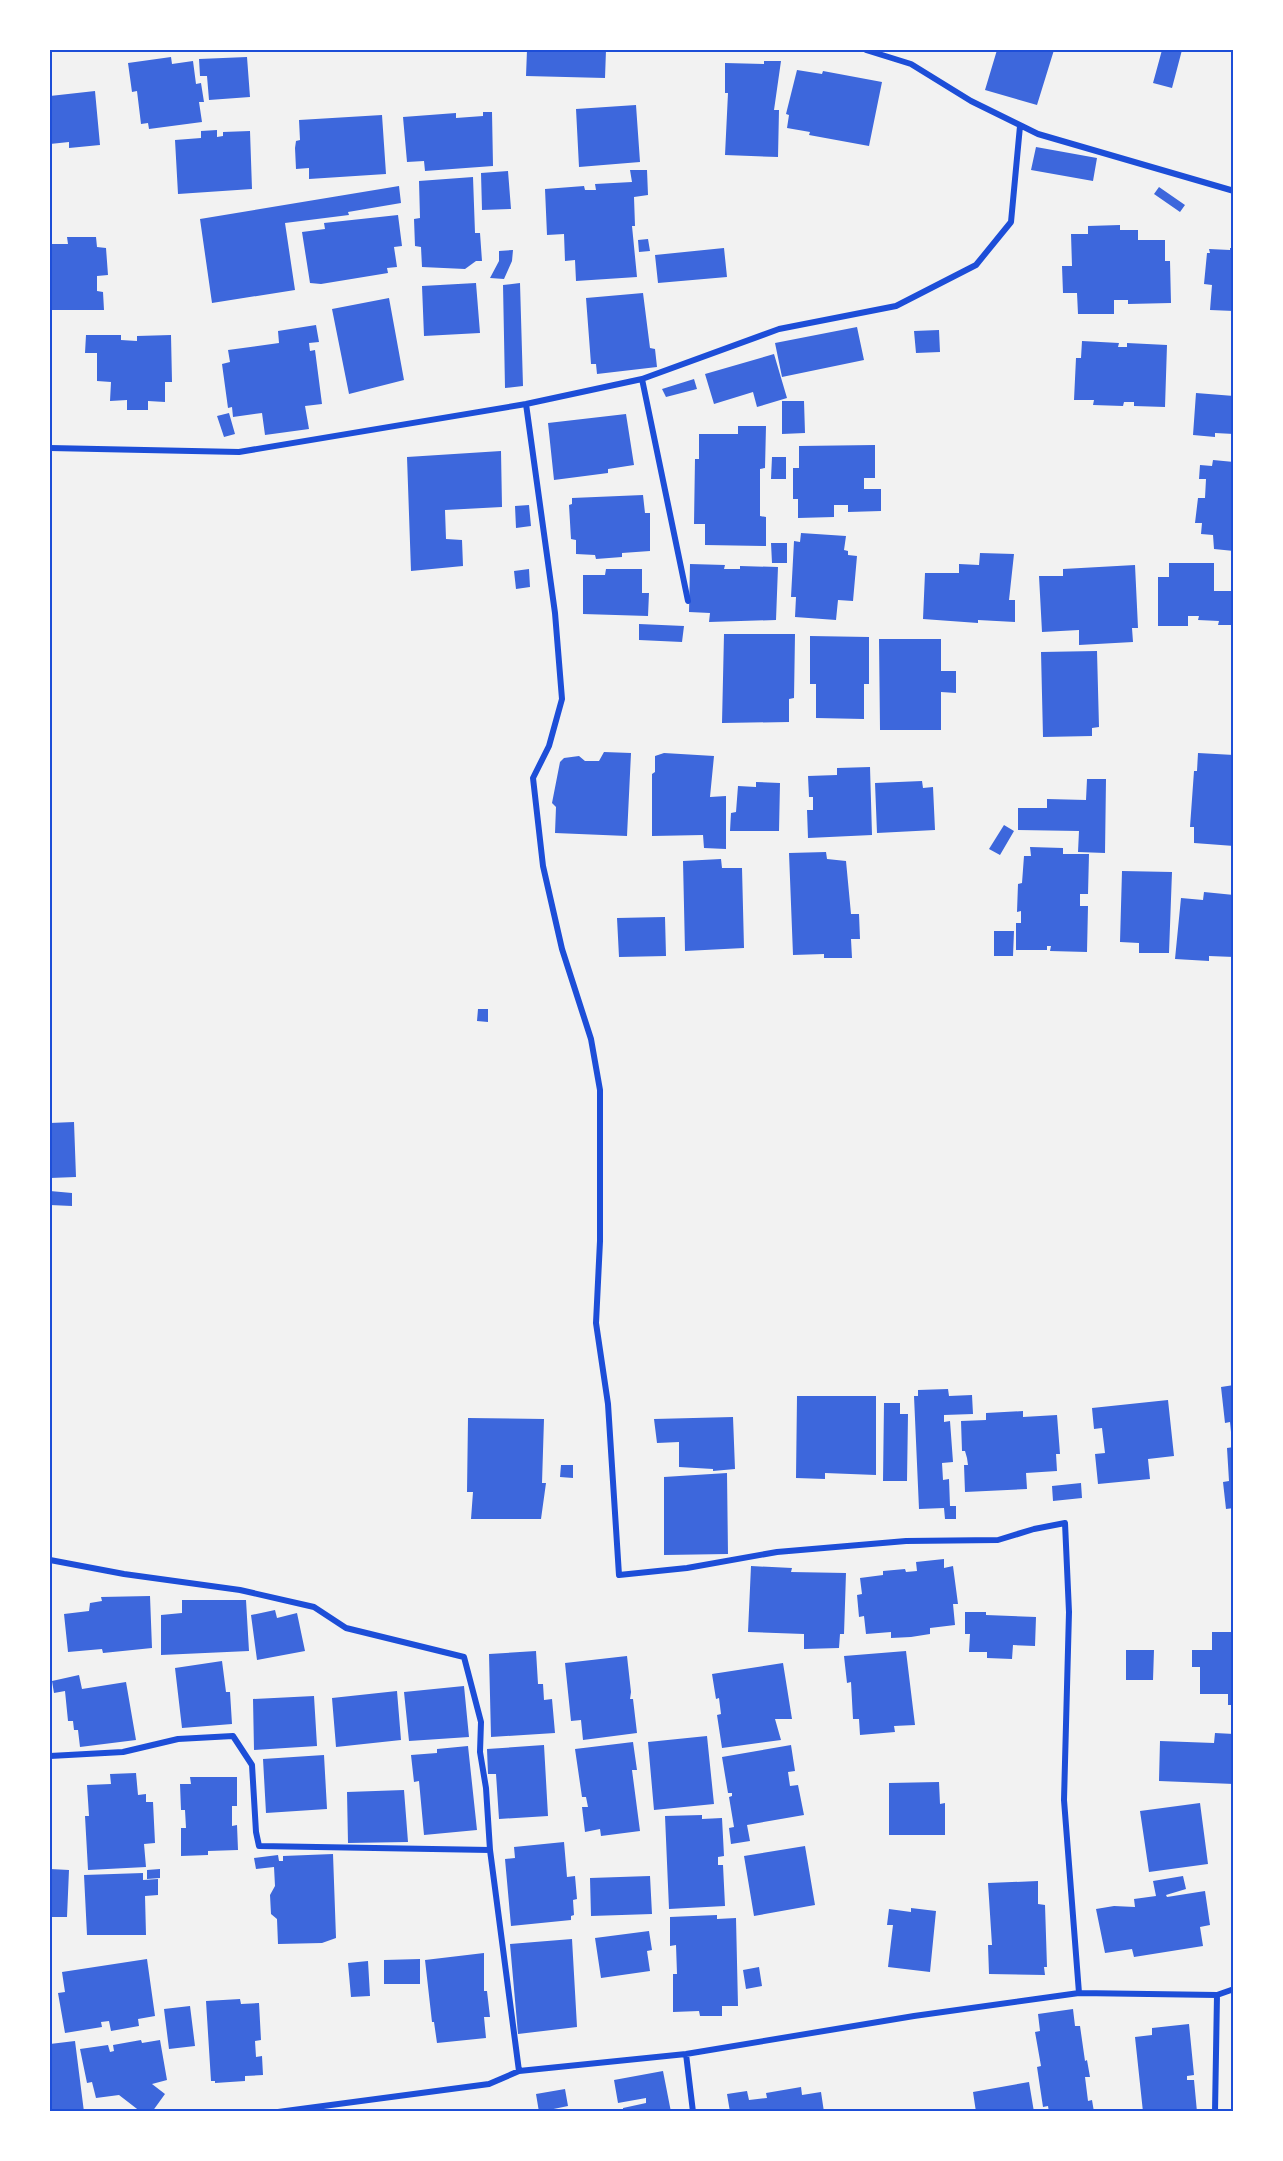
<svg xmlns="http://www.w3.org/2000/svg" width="1283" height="2161" viewBox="0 0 1283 2161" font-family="Lato,sans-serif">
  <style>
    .building { fill: #3d67dc }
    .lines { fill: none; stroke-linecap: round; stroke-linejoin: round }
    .minor { stroke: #1d4ed8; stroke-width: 6 }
    .neatline { fill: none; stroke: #1d4ed8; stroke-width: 2 }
  </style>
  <rect width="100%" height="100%" fill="#f2f2f2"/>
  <path class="building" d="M527,50H606L605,78L526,76Z
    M997,50H1024L1033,52L1034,50H1054L1037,105L985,90Z
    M1162,50H1182L1172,88L1153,83Z
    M171,57L172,64L193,61L196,84L201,83L204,102H199L202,122L149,129L148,123L141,124L137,91L132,92L128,63Z
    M247,57L250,97L209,100L207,76H200L199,59Z
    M764,61H781L774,110H779L778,157L725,155L728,93H725V63L764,64Z
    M797,70L822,74L823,71L882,82L869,146L809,135L810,132L787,128L789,115L786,114Z
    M95,91L100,145L69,148V142L50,144V96Z
    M636,105L640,162L579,167L576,109Z
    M483,112H492L493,166L425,171L424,161L407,162L403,117L456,113V118L483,116Z
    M382,115L386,174L309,179V168L296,169L295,148L296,141L300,140L299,120Z
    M217,130V137L223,136V132L250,131L252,189L178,194L175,140L201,138V131Z
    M1036,147L1097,158L1093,181L1031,170Z
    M630,170H647L648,195L634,197L635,226H632L637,277L576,281L575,260L565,261L564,234L547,235L545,189L584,186L585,190H596L595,184L632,182Z
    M508,171L511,209L482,210L481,173Z
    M473,177L475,233H480L482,261H476L465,269L422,267L421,247L415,246L414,219L420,218L419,181Z
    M399,186L401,203L348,212L349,215L285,223L295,290L212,303L200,219Z
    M1159,187L1185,205L1180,212L1154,194Z
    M398,215L402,246L394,247L397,267L387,268L388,273L321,284L310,283L302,232L325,229L324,223Z
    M1120,225V230H1138V240H1165V261H1170L1171,303L1128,304V300H1114V314H1078L1077,293H1063L1062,266H1072L1071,234H1088V226Z
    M67,237H96L97,247L106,248L108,275L97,276V291L103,292L104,310H50V244H68Z
    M648,239L650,251L639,252L638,240Z
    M724,248L727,277L658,283L655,255Z
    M1230,248H1234V311L1210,310L1212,285L1204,284L1207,253H1210L1209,249L1230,250Z
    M513,250L512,261L504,279L490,278L499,261V251Z
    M476,283L480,333L424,336L422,286Z
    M520,283L523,386L505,388L503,285Z
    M643,293L650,348L655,349L657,367L597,374L596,364H591L586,298Z
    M389,298L404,380L349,394L332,309Z
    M316,325L319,342L309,343L310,351L315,350L322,404L305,406L309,429L265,435L262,413L233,417L232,407L228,408L222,364L230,362L228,350L279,343L278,331Z
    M857,327L864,360L782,377L775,343Z
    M939,330L940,352L916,353L914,331Z
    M86,335H121V340L137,341V336L171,335L172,382H165V402L148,401V410H127V400L110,401L111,382L97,381V353H85Z
    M1082,341L1119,343L1118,347H1127V343L1167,345L1165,407L1134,406V402H1124L1123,406L1093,405L1094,400H1074L1076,358H1081Z
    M774,354L787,398L757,407L753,392L714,404L705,374Z
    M694,379L697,389L666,397L662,389Z
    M1196,393L1234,396V434L1215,433V437L1193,435Z
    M782,401H804L805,433L782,434Z
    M229,413L235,434L224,437L217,416Z
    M626,414L634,465L608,469V473L554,480L548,423Z
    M738,426H766L765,468L760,469V516L766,517V546L705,545V524H694L695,459H699V434H738Z
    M875,445V478H864V489H881V511L848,512V505H834V517L798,518V499H793V468H799V446Z
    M501,451L502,507L445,510L446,539L462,540L463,566L411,571L407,457Z
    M772,457H786V479H771Z
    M1213,460L1234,462V551L1214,549L1213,535L1201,534L1202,523H1195L1198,498H1205L1206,479H1199L1200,465L1212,466Z
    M643,495L645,513H650V551L622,553V557L596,559L595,555L576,554V540L571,539L569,505L572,504V498Z
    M529,505L531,526L516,528L515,506Z
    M801,533L846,536L844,550L848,551V555L857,556L853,601L838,600L836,620L795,617L796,597H791L794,541L800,542Z
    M771,543H787V563H772Z
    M980,553L1014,554L1009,600H1015V622L978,620V623L923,619L925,573H959V564L979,565Z
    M1169,563H1214V591H1232V625H1218L1219,621L1198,620L1199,616H1188V626H1158V577H1169Z
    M690,564L725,565L724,569H740V566L778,567L776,620L709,622L710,613L689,612Z
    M1135,565L1138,628H1132L1133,642L1079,645V630L1042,632L1039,576H1063V569Z
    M529,569L530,587L516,589L514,571Z
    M606,569H642V593H649L648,616L583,614V575H605Z
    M639,624L684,626L682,642L639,640Z
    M724,634H795L794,698L789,699V722L722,723Z
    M810,636L869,637V684H864V719L816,718V684H810Z
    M879,639H941V671H956V693L941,692V730H880Z
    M1097,651L1099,727L1092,728V736L1043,737L1041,652Z
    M604,752L631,753L627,836L555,833L556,807L552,803L560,762L564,758L579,756L585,761H599Z
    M664,753L714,756L710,797L726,796V849L704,848L703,835L652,836V774L655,772V756Z
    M1198,753L1234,755V846L1194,843V827H1190L1194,771H1197Z
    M870,767L872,835L808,838L807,810H813V797H809L808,776L837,775V768Z
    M1087,779H1106L1105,853L1078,852L1079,831L1018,830V808H1047V799L1086,800Z
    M922,781L923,788L933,787L935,830L877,833L875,783Z
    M756,782L780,783L779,831H730L731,813L736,812L738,786L756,787Z
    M1004,825L1014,831L1000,855L989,849Z
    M1030,847L1063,848V854H1089L1088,894H1080V906H1088L1087,952L1050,951L1051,946H1047V950H1016V923H1021V911L1017,912L1018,884L1022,883L1024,856H1031Z
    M826,852L827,859L846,861L851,914H859L860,939H851L852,958H824V954L793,955L789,853Z
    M721,859L722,868H742L744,948L685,951L683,861Z
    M1122,871L1172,872L1169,953H1139V943L1120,942Z
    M1204,892L1234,895V957L1209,956V961L1175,959L1181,898L1203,900Z
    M665,917L666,956L619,957L617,918Z
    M994,931H1014L1013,956H994Z
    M478,1009H488V1022L477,1021Z
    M74,1122L76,1177L50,1178V1123Z
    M50,1191L72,1193V1206L50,1205Z
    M1234,1385V1432H1231L1230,1422L1225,1423L1221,1387Z
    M948,1389L949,1396L972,1395L973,1414L944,1415V1422L950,1421L953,1462L942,1463L943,1480L949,1479L950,1506H956V1519H945L944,1508L919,1509L914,1396H918V1390Z
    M797,1396H876V1475L825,1473V1479L796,1478Z
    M1168,1400L1174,1456L1148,1459L1150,1479L1098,1484L1095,1454L1105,1453L1102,1428L1094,1429L1092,1408Z
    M884,1403H900V1414H908L907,1481H883Z
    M1023,1411V1417L1057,1415L1060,1454H1056L1057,1471L1026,1473L1027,1489L965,1492L964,1465H968L967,1458L965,1451H962L961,1421L986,1420V1413Z
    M733,1417L735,1469L713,1471V1469L679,1467V1442L657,1443L654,1419Z
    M468,1418L544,1419L542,1483H546L541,1519H471L473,1492H467Z
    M1234,1447V1508L1226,1509L1223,1482L1229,1481L1227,1448Z
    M561,1465H573V1478L560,1477Z
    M727,1473L728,1554L664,1555V1477Z
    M1081,1483L1082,1498L1053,1501L1052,1486Z
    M944,1559V1568L953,1566L958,1604H953L955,1625L930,1628V1634L911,1637L891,1638V1632L866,1634L864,1616L859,1617L857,1595L862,1594L860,1578L883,1575V1571L905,1569L906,1572L917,1571L916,1562Z
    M751,1566L792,1568L791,1572L846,1573L844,1634H840L839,1648L804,1649V1634L748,1632Z
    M150,1596L152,1648L103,1653L102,1649L68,1652L64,1614L89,1611L90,1603L102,1601L101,1597Z
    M182,1600H246L249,1651L161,1655V1615L182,1613Z
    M275,1610L277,1618L297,1613L305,1651L257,1660L251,1615Z
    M965,1612H986V1615L1036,1617L1035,1646L1013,1645L1012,1659L987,1658V1652H969L970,1634H965Z
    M1212,1632H1234V1705H1228V1694H1200V1667H1192V1650H1212Z
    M1126,1650H1154L1153,1680H1126Z
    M536,1651L538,1684H543L544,1700L552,1699L555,1733L491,1737L489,1654Z
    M906,1651L915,1725L894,1726L895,1732L860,1735L859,1719H853L851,1682L847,1683L844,1656Z
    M627,1656L631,1692L630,1699H633L637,1733L583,1740L581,1720L571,1721L565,1663Z
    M222,1661L226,1692H230L232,1724L182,1728L175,1668Z
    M783,1663L792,1719H775L781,1740L722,1748L717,1715L721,1714L719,1698L716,1699L712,1674Z
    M79,1675L82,1689L126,1682L136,1740L80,1747L78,1730H74L73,1721H68L65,1691L54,1693L52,1681Z
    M464,1686L469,1737L409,1741L404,1692Z
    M397,1691L401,1740L336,1747L332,1698Z
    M314,1696L317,1746L254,1750L253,1699Z
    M1215,1733L1234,1734V1784L1159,1781L1160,1741L1214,1743Z
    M707,1736L714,1804L654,1810L648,1742Z
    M633,1742L637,1770H632L640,1831L601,1836L600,1829L585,1832L582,1807H588L586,1797H582L575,1749Z
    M544,1745L548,1816L499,1819L496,1774H488L487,1749Z
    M791,1745L795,1771L788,1772L790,1786L798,1785L804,1815L747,1825L750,1841L731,1844L729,1828L734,1827L729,1797L732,1796V1793H728L722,1757Z
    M468,1746L477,1830L424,1835L419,1781L414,1782L411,1755L437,1753V1749Z
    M324,1755L327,1809L266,1813L263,1759Z
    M136,1773L138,1795L146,1794V1802H153L155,1843L144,1844L146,1867L88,1870L85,1816H89L87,1785L111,1784L110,1774Z
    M190,1777H237V1806H232V1826L237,1825L238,1850L208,1851V1855L181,1856V1828H186L185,1810H181L180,1784H191Z
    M939,1782L940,1804L945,1803V1835H889V1783Z
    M404,1790L408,1842L348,1843L347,1792Z
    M1200,1803L1208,1864L1149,1872L1140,1811Z
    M702,1815V1819L722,1818L724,1856L718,1857V1865H723L725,1906L669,1909L665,1816Z
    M564,1842L567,1877L575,1876L577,1899L573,1900L574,1915L571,1916V1920L511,1926L505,1859L515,1858L514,1847Z
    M805,1846L815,1905L754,1916L744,1856Z
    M333,1854L336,1938L322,1943L278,1944L277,1919L271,1914L270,1895L275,1886L274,1867L256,1869L254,1858L278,1855L279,1861H283V1856Z
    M50,1869L69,1870L67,1917H50Z
    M160,1869V1878L147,1879V1870Z
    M143,1873V1880L158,1879V1895L145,1896L146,1935H87L84,1875Z
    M650,1876L652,1914L591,1916L590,1878Z
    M1183,1876L1186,1889L1166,1895L1167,1897L1205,1891L1210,1925L1200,1927L1203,1946L1134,1957L1132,1949L1105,1953L1096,1909L1114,1906L1135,1907L1134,1899L1156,1896L1153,1881Z
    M1038,1881V1904L1045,1905L1047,1967H1044L1045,1975L989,1974L988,1945H992L988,1883Z
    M911,1908L936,1911L930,1972L888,1967L893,1925H887L889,1909L911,1912Z
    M717,1915V1919L736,1918L738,2006H722V2016H700L699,2011L673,2012V1974H677L676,1945L670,1946V1917Z
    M649,1931L652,1950L647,1951L650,1971L601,1978L595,1938Z
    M572,1939L577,2027L518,2034L510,1944Z
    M484,1953V1991H487L490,2017H484L486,2038L437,2043L434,2022H432L425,1960Z
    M147,1959L155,2016L138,2019L139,2026L111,2031L109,2021L101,2022L102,2027L65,2033L58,1993L65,1992L62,1972Z
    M420,1959V1984H384V1960Z
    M368,1961L370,1996L351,1997L348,1963Z
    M759,1967L762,1986L746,1989L743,1970Z
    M240,1999L241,2004L259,2003L261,2040L255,2041L256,2057L262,2056L263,2075L245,2076V2081L215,2083V2081H211L206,2001Z
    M190,2006L195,2046L169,2049L164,2009Z
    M1073,2009L1075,2026H1080L1085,2061L1087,2060L1090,2077H1085L1088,2101L1092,2100L1094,2112H1049L1048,2106L1043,2107L1037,2067L1041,2066L1035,2032L1040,2031L1038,2014Z
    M1189,2024L1194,2075L1187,2076V2080H1194L1197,2112H1143L1135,2037L1152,2035V2028Z
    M141,2040L142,2043L160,2040L167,2080L152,2084L165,2094L152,2112H141L119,2095L96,2098L92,2082L87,2083L80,2049L108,2045L110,2052L114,2051L113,2045Z
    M75,2041L84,2112H50V2044Z
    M663,2071L671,2112H623V2108L646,2103V2098L618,2103L614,2080Z
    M1029,2082L1034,2112H976L973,2092Z
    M801,2087L802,2095L821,2092L824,2112H730L727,2094L747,2091L749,2100L767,2098L766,2093Z
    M565,2089L568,2106L539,2112L536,2094Z"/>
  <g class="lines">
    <path class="minor" d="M866,50L911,64L971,101L1038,134L1234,191
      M642,379L688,601
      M526,404L555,613L562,699L549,746L533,778L543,866L562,949L591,1039L600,1090V1241L596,1323L608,1404L619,1575L687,1568L777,1552L906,1541L998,1540L1034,1529L1065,1523L1069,1612L1064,1800L1079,1993
      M50,448L239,452L526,404L642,379L779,329L896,306L976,265L1011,222L1020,126
      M50,1560L124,1574L240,1590L314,1607L346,1628L464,1657L481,1722L480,1752L486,1788L490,1850L519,2071
      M50,1756L123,1752L178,1739L233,1736L252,1765L256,1832L259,1846L490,1850
      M686,2054L693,2112
      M278,2112L489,2084L519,2071L686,2054L914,2016L1079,1993L1217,1995L1234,1989
      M1215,2112L1217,1995"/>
  </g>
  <rect width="1283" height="2161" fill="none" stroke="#ffffff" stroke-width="102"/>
  <rect x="51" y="51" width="1181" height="2059" class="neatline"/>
</svg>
